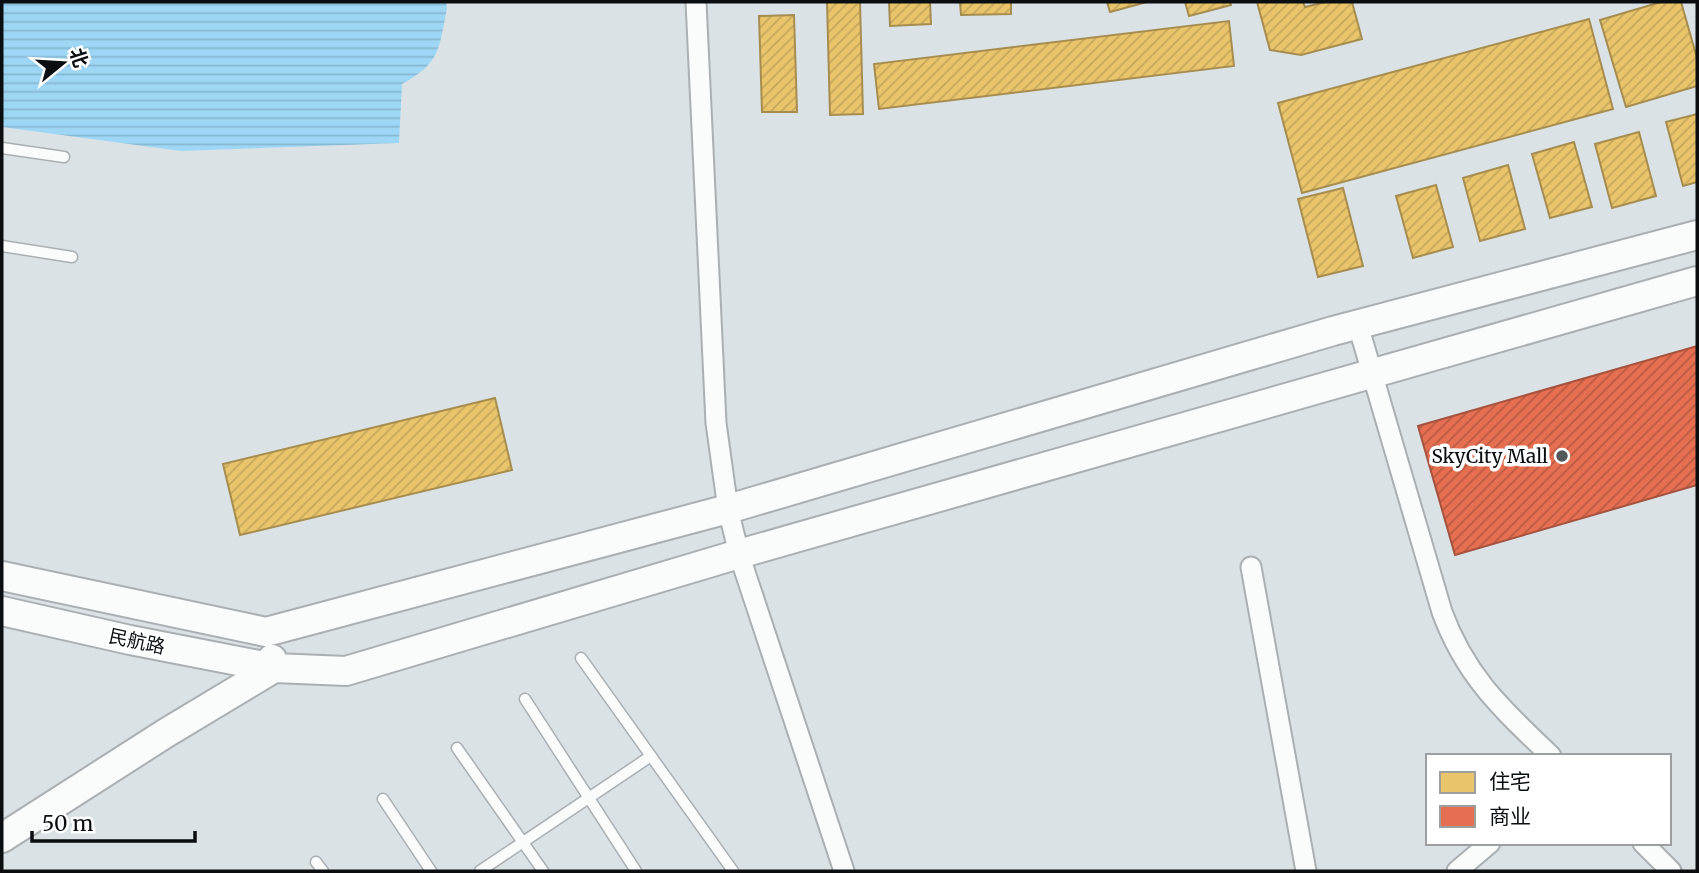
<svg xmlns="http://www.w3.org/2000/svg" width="1699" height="873" viewBox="0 0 1699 873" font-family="Merriweather,'Noto Sans SC',serif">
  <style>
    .water { fill: url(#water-rules) }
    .homes { fill: url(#homes-hatch); stroke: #a68d4f; stroke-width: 2 }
    .shops { fill: url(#shops-hatch); stroke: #a5523e; stroke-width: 2 }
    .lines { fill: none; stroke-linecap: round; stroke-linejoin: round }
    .lane-casing { stroke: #aaafb2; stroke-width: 13 }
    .street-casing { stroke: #aaafb2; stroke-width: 23 }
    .secondary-casing { stroke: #aaafb2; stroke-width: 32 }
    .lane { stroke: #fafbfb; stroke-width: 10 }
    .street { stroke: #fafbfb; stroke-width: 19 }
    .secondary { stroke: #fafbfb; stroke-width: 28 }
    .poi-dot { fill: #53585b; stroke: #fff; stroke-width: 2.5 }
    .labels { text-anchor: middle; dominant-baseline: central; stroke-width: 7; stroke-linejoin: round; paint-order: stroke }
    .poi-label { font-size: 19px; fill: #0a0e10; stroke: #fff; text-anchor: end }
    .street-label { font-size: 19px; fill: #0a0e10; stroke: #fff }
  </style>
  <defs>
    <pattern id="water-rules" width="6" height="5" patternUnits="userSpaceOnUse" patternTransform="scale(1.75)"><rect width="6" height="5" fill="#9ed7f5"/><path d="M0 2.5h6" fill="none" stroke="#87b7d1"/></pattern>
    <pattern id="homes-hatch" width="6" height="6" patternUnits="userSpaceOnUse" patternTransform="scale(1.75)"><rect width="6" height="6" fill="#e9c46a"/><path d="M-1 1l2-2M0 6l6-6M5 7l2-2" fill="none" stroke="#c6a75b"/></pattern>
    <pattern id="shops-hatch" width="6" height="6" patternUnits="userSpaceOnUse" patternTransform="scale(1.75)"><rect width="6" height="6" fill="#e76f51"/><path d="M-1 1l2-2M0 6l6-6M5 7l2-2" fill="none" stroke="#b95a42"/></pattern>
  </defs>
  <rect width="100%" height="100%" fill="#dbe2e6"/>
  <path class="water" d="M2,2H446L447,8C439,48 441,63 402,84L399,143L181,151L2,127Z"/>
  <path class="homes" d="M827,2H860L863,114L830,115Z
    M889,2H930L931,24L890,26Z
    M960,2H1011V14L961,15Z
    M1107,2H1147L1110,12Z
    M1185,2H1230L1231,5L1189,16Z
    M1257,2H1303L1305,7L1326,2H1352L1362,39L1301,55L1270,50Z
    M1661,2H1681L1697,58V86L1626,107L1600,20Z
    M794,15L797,112H762L759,16Z
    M1589,19L1613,109L1302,193L1278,103Z
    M1229,21L1234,66L879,109L874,64Z
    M1697,114V182L1683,186L1666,122Z
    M1639,132L1656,196L1612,208L1595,144Z
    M1574,142L1592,207L1550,218L1532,154Z
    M1508,165L1525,229L1480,241L1463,178Z
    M1436,185L1453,247L1413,258L1396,196Z
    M1343,188L1363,266L1318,277L1298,199Z
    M495,398L512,470L240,535L223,464Z"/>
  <path class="shops" d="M1697,346V485L1455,555L1418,426Z"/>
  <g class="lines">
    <defs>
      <path id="lane" d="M2,148L64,157
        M2,246L72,257
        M581,658L733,871
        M525,699L636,871
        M457,748L543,871
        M383,799L431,871
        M316,862L323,871
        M480,871L651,756"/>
      <path id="street" d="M696,2L716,423L728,509L739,554L844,871
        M1358,325L1442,612C1466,677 1502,709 1551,756
        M1251,567L1306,871
        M1643,843L1671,871
        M1457,871L1490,843"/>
      <path id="secondary" d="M2,576L266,632L728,509L1333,331L1697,235
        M2,611L130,640L274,668L346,671L739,554L1697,281
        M2,838L166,733L274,668L272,659"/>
    </defs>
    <use href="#lane" class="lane-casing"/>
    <use href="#street" class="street-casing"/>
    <use href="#secondary" class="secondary-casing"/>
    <use href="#lane" class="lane"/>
    <use href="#street" class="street"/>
    <use href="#secondary" class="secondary"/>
  </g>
  <circle class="poi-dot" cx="1562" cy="456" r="7"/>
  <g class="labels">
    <g class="poi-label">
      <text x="1548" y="456">SkyCity Mall</text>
    </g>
    <g class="street-label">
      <text transform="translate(137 641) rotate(12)">民航路</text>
    </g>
  </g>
  <rect width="1699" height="873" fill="none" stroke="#0a0e10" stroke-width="7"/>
  <rect x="1426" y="754" width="245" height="91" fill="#ffffff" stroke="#9d9f9f" stroke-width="2"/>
  <rect x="1440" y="772" width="35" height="21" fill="#e9c46a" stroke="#9d9f9f" stroke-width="2"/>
  <text x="1489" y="789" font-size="21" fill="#0a0e10">住宅</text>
  <rect x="1440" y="806" width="35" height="21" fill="#e76f51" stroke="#9d9f9f" stroke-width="2"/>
  <text x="1489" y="824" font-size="21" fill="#0a0e10">商业</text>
  <g transform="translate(63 63) rotate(72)" stroke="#ffffff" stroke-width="5" paint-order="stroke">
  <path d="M0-5L12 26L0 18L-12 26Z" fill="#0a0e10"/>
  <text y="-10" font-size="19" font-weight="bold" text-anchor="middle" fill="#0a0e10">北</text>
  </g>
  <path d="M32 831v10h163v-10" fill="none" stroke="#0a0e10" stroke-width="3.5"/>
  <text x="42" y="831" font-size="21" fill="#0a0e10" stroke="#ffffff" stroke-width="5" paint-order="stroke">50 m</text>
</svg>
